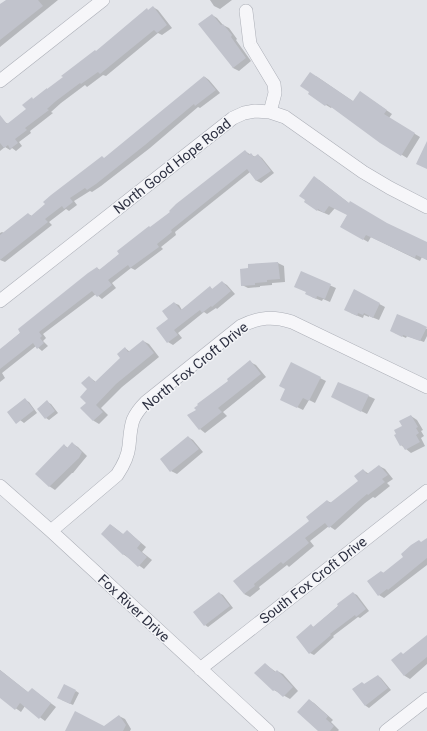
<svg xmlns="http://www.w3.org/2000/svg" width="427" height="731" viewBox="0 0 427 731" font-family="Roboto,sans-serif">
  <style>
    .shadow { fill: #0003 }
    .building { fill: #c1c3cc }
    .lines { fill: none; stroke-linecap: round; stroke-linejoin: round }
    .minor-casing { stroke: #acafb7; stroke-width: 14 }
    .minor { stroke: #f6f6f9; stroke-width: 13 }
    .labels { text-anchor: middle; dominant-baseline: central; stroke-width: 3; stroke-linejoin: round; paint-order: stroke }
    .street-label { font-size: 14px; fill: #2d3041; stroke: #f3f4f7 }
  </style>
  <rect width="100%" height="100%" fill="#e3e5ea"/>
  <path class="shadow" d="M7,0H58L0,47V5Z
    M210,0H232L220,9L214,6Z
    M153,7L158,10L172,28L162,35L158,33L106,76L103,75L87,87L85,85L61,103L51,112L53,113L30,131L31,133L19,142L22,146L16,151L12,148L10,150L5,147L0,151V125L4,122L9,124L27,109L34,99L48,90Z
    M212,15L217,18L223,25L229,28L237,39L236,40L251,61L239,71L233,68Z
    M316,76L354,102L366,96L392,114L389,118L420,137L407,158L381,142L332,107L331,108L326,105Z
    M205,77L209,80L220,93L200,108L198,107L150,148L101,186L92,192L90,191L74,201L77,205L69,211L66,209L49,222L52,225L5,262L0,260V233L2,232L4,233L28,214L32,216L105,159Z
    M245,151L251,155L256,157L258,155L262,158L274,173L261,183L257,181L250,172L175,232L176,235L161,247L163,249L135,270L131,268L112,283L116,288L102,299L96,294L43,334L46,338L43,341L48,346L42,351L36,346L2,373L5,378L0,382V350L97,268L100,270Z
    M319,180L350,204L387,224L427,243V260L422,257L420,261L371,237L368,242L341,226L348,215L335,208L329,215L317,210Z
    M278,263L284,266L285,282L272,283V285L260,286V287L248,288L242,285L249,269V265Z
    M302,273L336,288L330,302L323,299L322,301L312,297L307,292Z
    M222,282L227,285L235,294L217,309L216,308L207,314L204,312L178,333L182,338L173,345L168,342L170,319L174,303L179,305L182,310L210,287L213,290Z
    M372,300L385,307L379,320L369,316V317L364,315L363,318L351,313Z
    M398,315L427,329V336L424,342L407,336L406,338L395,333Z
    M143,341L149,344L159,357L122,387L101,408L108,415L99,424L94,421L82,408L87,403L89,377L96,382L122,358L125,348L130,352Z
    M250,362L256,365L266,377L223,412L227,416L205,433L200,429L197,411Z
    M292,364L326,381L315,403L309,400L303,410L287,402L286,389Z
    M349,387L375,399L367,414L337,399Z
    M25,400L29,402L37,413L24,423L20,420Z
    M47,402L51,404L58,413L49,420L46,418Z
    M411,416L417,420L423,430L421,431L424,436L421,438L425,446L411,453L401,445L403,426Z
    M188,437L193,440L203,452L177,474L171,471Z
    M73,444L78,447L87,456L73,473H72L55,490L49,486L64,445L68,448Z
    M379,466L385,469L393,479L387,483L390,486L375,498L373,497L365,503L335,530L329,526L310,541L314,546L289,567L287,565L259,587L260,589L250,597L244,594L311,521L327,501L332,503L359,481L363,470L369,474Z
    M111,525L124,535L127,531L132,535L146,547L142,552L152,560L144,569L123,554Z
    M427,539V565L384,598L379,595L381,572L384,573Z
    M219,593L223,595L233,608L208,627L205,625Z
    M353,593L357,595L369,611L360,618L358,617L333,636L334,637L314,655L310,653L311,626L314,627Z
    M427,636V664L410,679L405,676L392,660L404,655Z
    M265,664L276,672L277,671L283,674L298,691L290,699L274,690Z
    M0,670L29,693L32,689L56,707L45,721L25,706L21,712L0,697Z
    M378,676L381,678L391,690L369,708L366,706L353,689L362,683L366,685Z
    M76,691L79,693L73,705L62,700Z
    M309,700L314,703L333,720L331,722L339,730L338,731H319Z
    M119,716L125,719L131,729L130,731H66L104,727Z"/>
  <path class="building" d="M6,0H38L43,6L0,40V4Z
    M153,6L167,25L157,33L154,30L100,74L98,72L81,84L80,83L56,101L47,109L49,110L25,128L27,130L15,139L18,143L10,149L8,145L4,148L0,143V115L7,124L26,109L22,105L32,97L33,99L47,88V89L63,77L61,76L95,50L96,51L147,8L148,10Z
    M212,14L221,25L223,24L232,35L231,37L246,58L233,68L198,24Z
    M310,72L353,101L360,91L387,110L384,114L415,133L401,156L380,143L327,104L325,106L308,94L309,92L300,86Z
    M204,76L216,90L195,106L194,104L145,145L96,184L87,190L85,188L70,198L73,202L64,209L62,206L45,219L48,222L0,260V235L28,213L31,216L45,204L43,202L51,195L102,156L104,158Z
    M427,141V169L416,164Z
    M245,150L249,155L251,153L254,157L258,154L271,171L256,181L247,169L171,230L172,232L157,244L159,247L130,268L128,265L108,280L112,285L97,297L92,291L39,332L42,336L40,338L44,343L37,349L33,343L0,369V349L20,333L18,329L88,273L97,267L99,270L119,254L117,251L149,226L150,227L170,212L169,211L176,204Z
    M314,176L349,203L350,201L387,223L427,242V260L416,255L415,258L366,235L363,240L340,227L347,215L329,206L324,213L318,209L317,211L304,202L305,200L299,196Z
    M278,262L280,279L267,280V282L255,283V285L241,286L240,269L248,268V264Z
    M301,271L331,284L325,299L317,296L316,299L305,294L306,292L294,287Z
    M222,281L231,291L212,307L211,306L202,313L200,310L174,330L178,335L167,343L156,328L168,319L162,311L174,302L181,310L210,286L212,289Z
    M354,289L380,303L373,318L364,313L363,315L358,313L357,316L344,310Z
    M397,314L419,323L427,327L420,341L403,335L402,337L390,331Z
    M143,340L154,353L116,384L96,405L103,412L93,421L80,408L86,403L80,397L87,389L81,383L89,376L95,382L120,358L117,354L125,347L128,352Z
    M250,360L261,374L218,408L222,412L199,430L187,415L196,410L194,408L198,405L197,404L228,381L227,379Z
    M291,362L321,377L309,401L303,398L297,408L280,400L285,389L279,386Z
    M338,382L369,395L361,412L331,397Z
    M25,398L34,410L16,424L7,412Z
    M47,400L55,411L45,419L37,409Z
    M411,415L418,427L416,428L419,433L416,435L420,442L405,450L402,445L400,446L394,435L396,434L394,430L402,426L399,421Z
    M188,436L199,449L170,472L160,459Z
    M72,442L82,452L79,458L49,487L35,474L64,444L67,448Z
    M379,465L388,475L382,479L385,482L368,495L367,494L360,500L329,528L325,523L305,538L309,543L283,564L281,562L254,584L255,586L244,594L233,581L309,521L306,517L327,500L330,503L358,481L354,476L363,469L367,474Z
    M110,524L123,534L127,530L141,543L137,548L147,557L138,567L124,554L123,555L101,534Z
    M427,538V558L388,590L387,589L378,596L367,581L381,571L383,573L403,557L401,554L411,545L419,540L421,542Z
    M219,592L230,606L204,626L193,612Z
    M353,592L366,609L356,617L355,615L330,634L331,635L309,654L296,637L311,624L313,627L338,606L337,604Z
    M427,635V657L404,676L391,660L401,652L403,654Z
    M265,663L275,672L277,670L293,687L283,697L275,690L273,691L254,673Z
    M0,670L28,692L32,688L51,703L39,719L20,703L15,710L0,698Z
    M378,675L388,688L365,706L352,689L362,682L364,684Z
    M64,684L76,690L70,704L57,698Z
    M309,699L328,716L326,719L334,726L330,731H318L297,712Z
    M75,711L104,726L119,715L126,725L123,731H65Z"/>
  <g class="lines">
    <defs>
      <path id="minor" d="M246,11L250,44L274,84L275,93L270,112
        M0,81L103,0
        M0,301L233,118L244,113L255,111L270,112L285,117L363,172L390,188L427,207
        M0,486L51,531L268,731
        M51,531L117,475C123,466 128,457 129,446C130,437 130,429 133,420C136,413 141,407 146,402L241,326C259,317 273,316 292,322L427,387
        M200,669L427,491
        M386,731L427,699"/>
    </defs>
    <use href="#minor" class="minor-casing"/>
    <use href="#minor" class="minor"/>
  </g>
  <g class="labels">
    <g class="street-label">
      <text transform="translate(172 166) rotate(-38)">North Good Hope Road</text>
      <text transform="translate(195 366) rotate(-39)">North Fox Croft Drive</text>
      <text transform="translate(313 580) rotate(-38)">South Fox Croft Drive</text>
      <text transform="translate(134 608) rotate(43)">Fox River Drive</text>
    </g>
  </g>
</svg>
